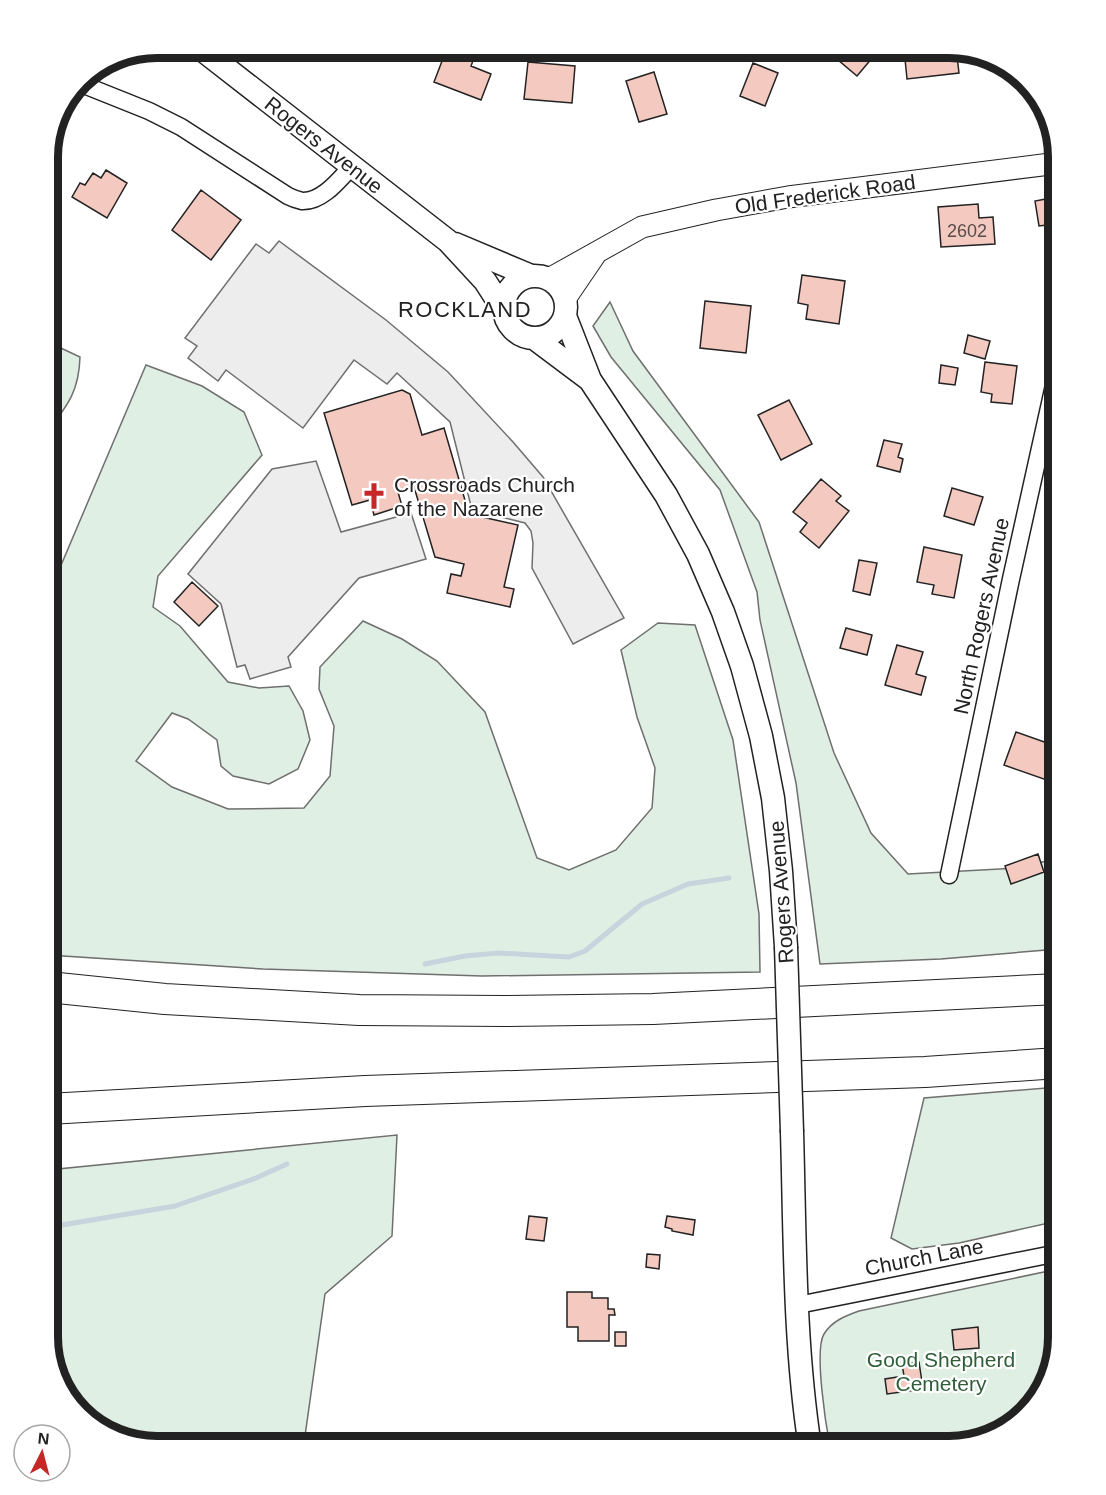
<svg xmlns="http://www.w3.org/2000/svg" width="1106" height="1495" viewBox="0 0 1106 1495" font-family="Helvetica,sans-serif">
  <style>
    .green { fill: #e0efe3; stroke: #6f6f6f; stroke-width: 1.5 }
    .parking { fill: #ededed; stroke: #6f6f6f; stroke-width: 1.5 }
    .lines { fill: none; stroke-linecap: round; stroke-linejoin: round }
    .stream { stroke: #c7d3dd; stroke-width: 5 }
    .building { fill: #f3c9c0; stroke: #222; stroke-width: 1.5 }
    .minor-casing { stroke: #222; stroke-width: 19 }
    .tertiary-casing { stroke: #222; stroke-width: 23 }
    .secondary-casing { stroke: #222; stroke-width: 25 }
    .motorway-casing { stroke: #222; stroke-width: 32 }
    .minor { stroke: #fff; stroke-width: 16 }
    .tertiary { stroke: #fff; stroke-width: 21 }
    .secondary { stroke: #fff; stroke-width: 22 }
    .motorway { stroke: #fff; stroke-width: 30 }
    .secondary-bridge-casing { stroke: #222; stroke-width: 25; stroke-linecap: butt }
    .secondary-bridge { stroke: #fff; stroke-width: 22 }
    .labels { text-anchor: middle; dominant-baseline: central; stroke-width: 4.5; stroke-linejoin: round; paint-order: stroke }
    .number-label { font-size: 18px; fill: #564c4a }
    .street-label { font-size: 21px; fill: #222; stroke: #fff }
    .poi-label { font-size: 21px; fill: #222; stroke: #fff; text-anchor: start }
    .park-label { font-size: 21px; fill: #2f5e38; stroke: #fff }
    .neighbourhood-label { font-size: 22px; letter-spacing: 1.5px; fill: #222; stroke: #fff }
    .rim { fill: none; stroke: #222; stroke-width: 8 }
  </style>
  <rect width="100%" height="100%" fill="#fff"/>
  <path class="green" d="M610,302L633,351L759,522L834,753L871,833L908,874L1019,868L1058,858V949L941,959L820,964L796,783L760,620L757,592L720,490L611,357L593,326Z
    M48,342L80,357C79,391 68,405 48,431Z
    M146,365L202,386L244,412L262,455L158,576L153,607L180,626L228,682L259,688L289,686L303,711L310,740L298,769L269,784L233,776L221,766L217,740L188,719L172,713L136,761L172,787L228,809L304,808L330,776L334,726L319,689L320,667L363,621L402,639L437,661L485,712L537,858L569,870L616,850L652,808L655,768L637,717L621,650L658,623L695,625L733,740L759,914L760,972L482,976L263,969L48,955V596Z
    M1058,1087V1221L959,1243L912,1249L891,1238L924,1098Z
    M397,1135L392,1236L325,1294L304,1443L299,1447H151L102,1432L63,1393L48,1338V1170Z
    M1058,1269V1338L1044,1392L1004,1432L949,1447H830C826,1426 814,1350 824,1334C832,1321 845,1316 859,1311Z"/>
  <path class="parking" d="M279,241L386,320L448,372L513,442L543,477L624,618L573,644L532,568L533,543L531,531L525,523L472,510L450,422L397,373L387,384L354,360L303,428L226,370L218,381L188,358L197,346L185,338L256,244L269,253Z
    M316,461L341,532L411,513L426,559L359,578L288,657L291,667L250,679L245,665L237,667L221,604L188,574L272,469Z"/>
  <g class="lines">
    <path class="stream" d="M425,964L465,956L498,953L569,957L585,951L642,904L688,884L729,878
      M48,1233L62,1225L175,1206L256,1178L287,1164"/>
  </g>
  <path class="building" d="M447,48H478L471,66L491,74L481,100L434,82Z
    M641,48H665V57L641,56Z
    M835,48H874L878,51L857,76L831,54Z
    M912,48H956L959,73L907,79L904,49Z
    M976,55L998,61L990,69Z
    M528,62L575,66L572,103L524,99Z
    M753,63L778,73L765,106L740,96Z
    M654,72L667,114L639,122L626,81Z
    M106,170L127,183L107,218L72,197L80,183L85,185L93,173L101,178Z
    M201,190L241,220L211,260L172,230Z
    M1051,198L1055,224L1039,226L1035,201Z
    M978,204L979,218L993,217L995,244L941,247L938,207Z
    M802,275L845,281L839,324L806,319L808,305L798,303Z
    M705,301L751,306L746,353L700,348Z
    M968,335L990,341L985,359L964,353Z
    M985,362L1017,366L1012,404L991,402L992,394L981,392Z
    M941,365L958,368L955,385L939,383Z
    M402,390L410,394L422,435L444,428L469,514L518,525L504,587L514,589L510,607L447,593L451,574L461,576L464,564L435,557L414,487L398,492L402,506L374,515L370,500L352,505L324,413Z
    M789,400L812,444L781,460L758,415Z
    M884,440L902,444L898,457L903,459L900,472L877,466Z
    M821,479L841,496L836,501L849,511L819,548L800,532L807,523L793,512Z
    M952,488L983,497L974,525L944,516Z
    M924,547L962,555L954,598L932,594L934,585L917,582Z
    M859,560L877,563L870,595L853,591Z
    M192,582L218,606L199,626L174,602Z
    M846,628L872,635L867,655L840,648Z
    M897,645L923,652L916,674L926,677L921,695L885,685Z
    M1016,732L1050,744L1047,753L1058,757V784L1004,765Z
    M1038,854L1044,872L1011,884L1005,866Z
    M529,1216L547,1218L544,1241L526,1239Z
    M667,1216L695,1220L693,1235L672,1231V1229L665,1227Z
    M647,1254L660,1255L659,1269L646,1267Z
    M567,1292H592V1298H608V1309H614L615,1315H609V1341H578V1327H567Z
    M978,1327L979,1348L954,1350L952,1330Z
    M615,1332H626V1346H615Z
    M919,1362L923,1389L887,1394L885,1379L904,1376L902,1364Z
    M740,1433L742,1447H701L708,1446L707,1438Z"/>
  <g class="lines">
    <defs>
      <path id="minor" d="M79,83L149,111L181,127L288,196C292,198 298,200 302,201C322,202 339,180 351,167
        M949,875L1011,579L1058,367
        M798,1305L1058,1253"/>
      <path id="tertiary" d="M549,279L642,227L716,210L788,197L1058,163
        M565,299L595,255"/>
      <path id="secondary" d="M200,48L448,241L485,281L503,309
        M455,244L531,276
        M504 307a31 31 0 1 1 62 0a31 31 0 1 1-62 0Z
        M565,316L590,380L666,495L698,554L723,612L742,666L761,736L773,798L781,871L786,947
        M534,338L590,380
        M792,1132C795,1237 794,1343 810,1447"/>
      <path id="motorway" d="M48,987L165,999L359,1010L505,1011L653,1009L1058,989
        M48,1109L365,1091L925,1072L1058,1063"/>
    </defs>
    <use href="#minor" class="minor-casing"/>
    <use href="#tertiary" class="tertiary-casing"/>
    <use href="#secondary" class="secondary-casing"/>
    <use href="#motorway" class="motorway-casing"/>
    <use href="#minor" class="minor"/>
    <use href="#tertiary" class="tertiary"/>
    <use href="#secondary" class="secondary"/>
    <use href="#motorway" class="motorway"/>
    <defs>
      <path id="secondary-bridge" d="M786,947L792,1132"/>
    </defs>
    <use href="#secondary-bridge" class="secondary-bridge-casing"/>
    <use href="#secondary-bridge" class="secondary-bridge"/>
  </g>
  <defs>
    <symbol id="church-bare" viewBox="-9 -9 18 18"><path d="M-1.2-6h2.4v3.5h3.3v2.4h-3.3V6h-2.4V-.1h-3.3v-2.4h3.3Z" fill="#c62828" stroke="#fff" stroke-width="2.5" paint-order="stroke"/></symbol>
  </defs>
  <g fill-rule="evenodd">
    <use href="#church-bare" x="355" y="477" width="38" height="38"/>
  </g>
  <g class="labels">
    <g class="number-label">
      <text x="967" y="231">2602</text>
    </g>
    <g class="street-label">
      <text transform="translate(324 145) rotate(38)">Rogers Avenue</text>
      <text transform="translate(825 194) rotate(-8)">Old Frederick Road</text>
      <text transform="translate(981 616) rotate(-78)">North Rogers Avenue</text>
      <text transform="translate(781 892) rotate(-94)">Rogers Avenue</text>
      <text transform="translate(924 1257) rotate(-11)">Church Lane</text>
    </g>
    <g class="poi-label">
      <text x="394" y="484">Crossroads Church<tspan x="394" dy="24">of the Nazarene</tspan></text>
    </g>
    <g class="park-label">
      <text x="941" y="1359">Good Shepherd<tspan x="941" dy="24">Cemetery</tspan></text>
    </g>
    <g class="neighbourhood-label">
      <text x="465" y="309">ROCKLAND</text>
    </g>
  </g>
  <path d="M0 0H1106V1495H0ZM157 58H949A99 99 0 0 1 1048 157V1337A99 99 0 0 1 949 1436H157A99 99 0 0 1 58 1337V157A99 99 0 0 1 157 58Z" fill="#fff" fill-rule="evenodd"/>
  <path class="rim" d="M157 58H949A99 99 0 0 1 1048 157V1337A99 99 0 0 1 949 1436H157A99 99 0 0 1 58 1337V157A99 99 0 0 1 157 58Z"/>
  <g transform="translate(42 1453) rotate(6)"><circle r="28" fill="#ffffff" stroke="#a7a7a7" stroke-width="1.5"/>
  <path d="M0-4.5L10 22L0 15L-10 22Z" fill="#c62828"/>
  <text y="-9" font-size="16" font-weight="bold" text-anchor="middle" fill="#222222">N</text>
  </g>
</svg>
